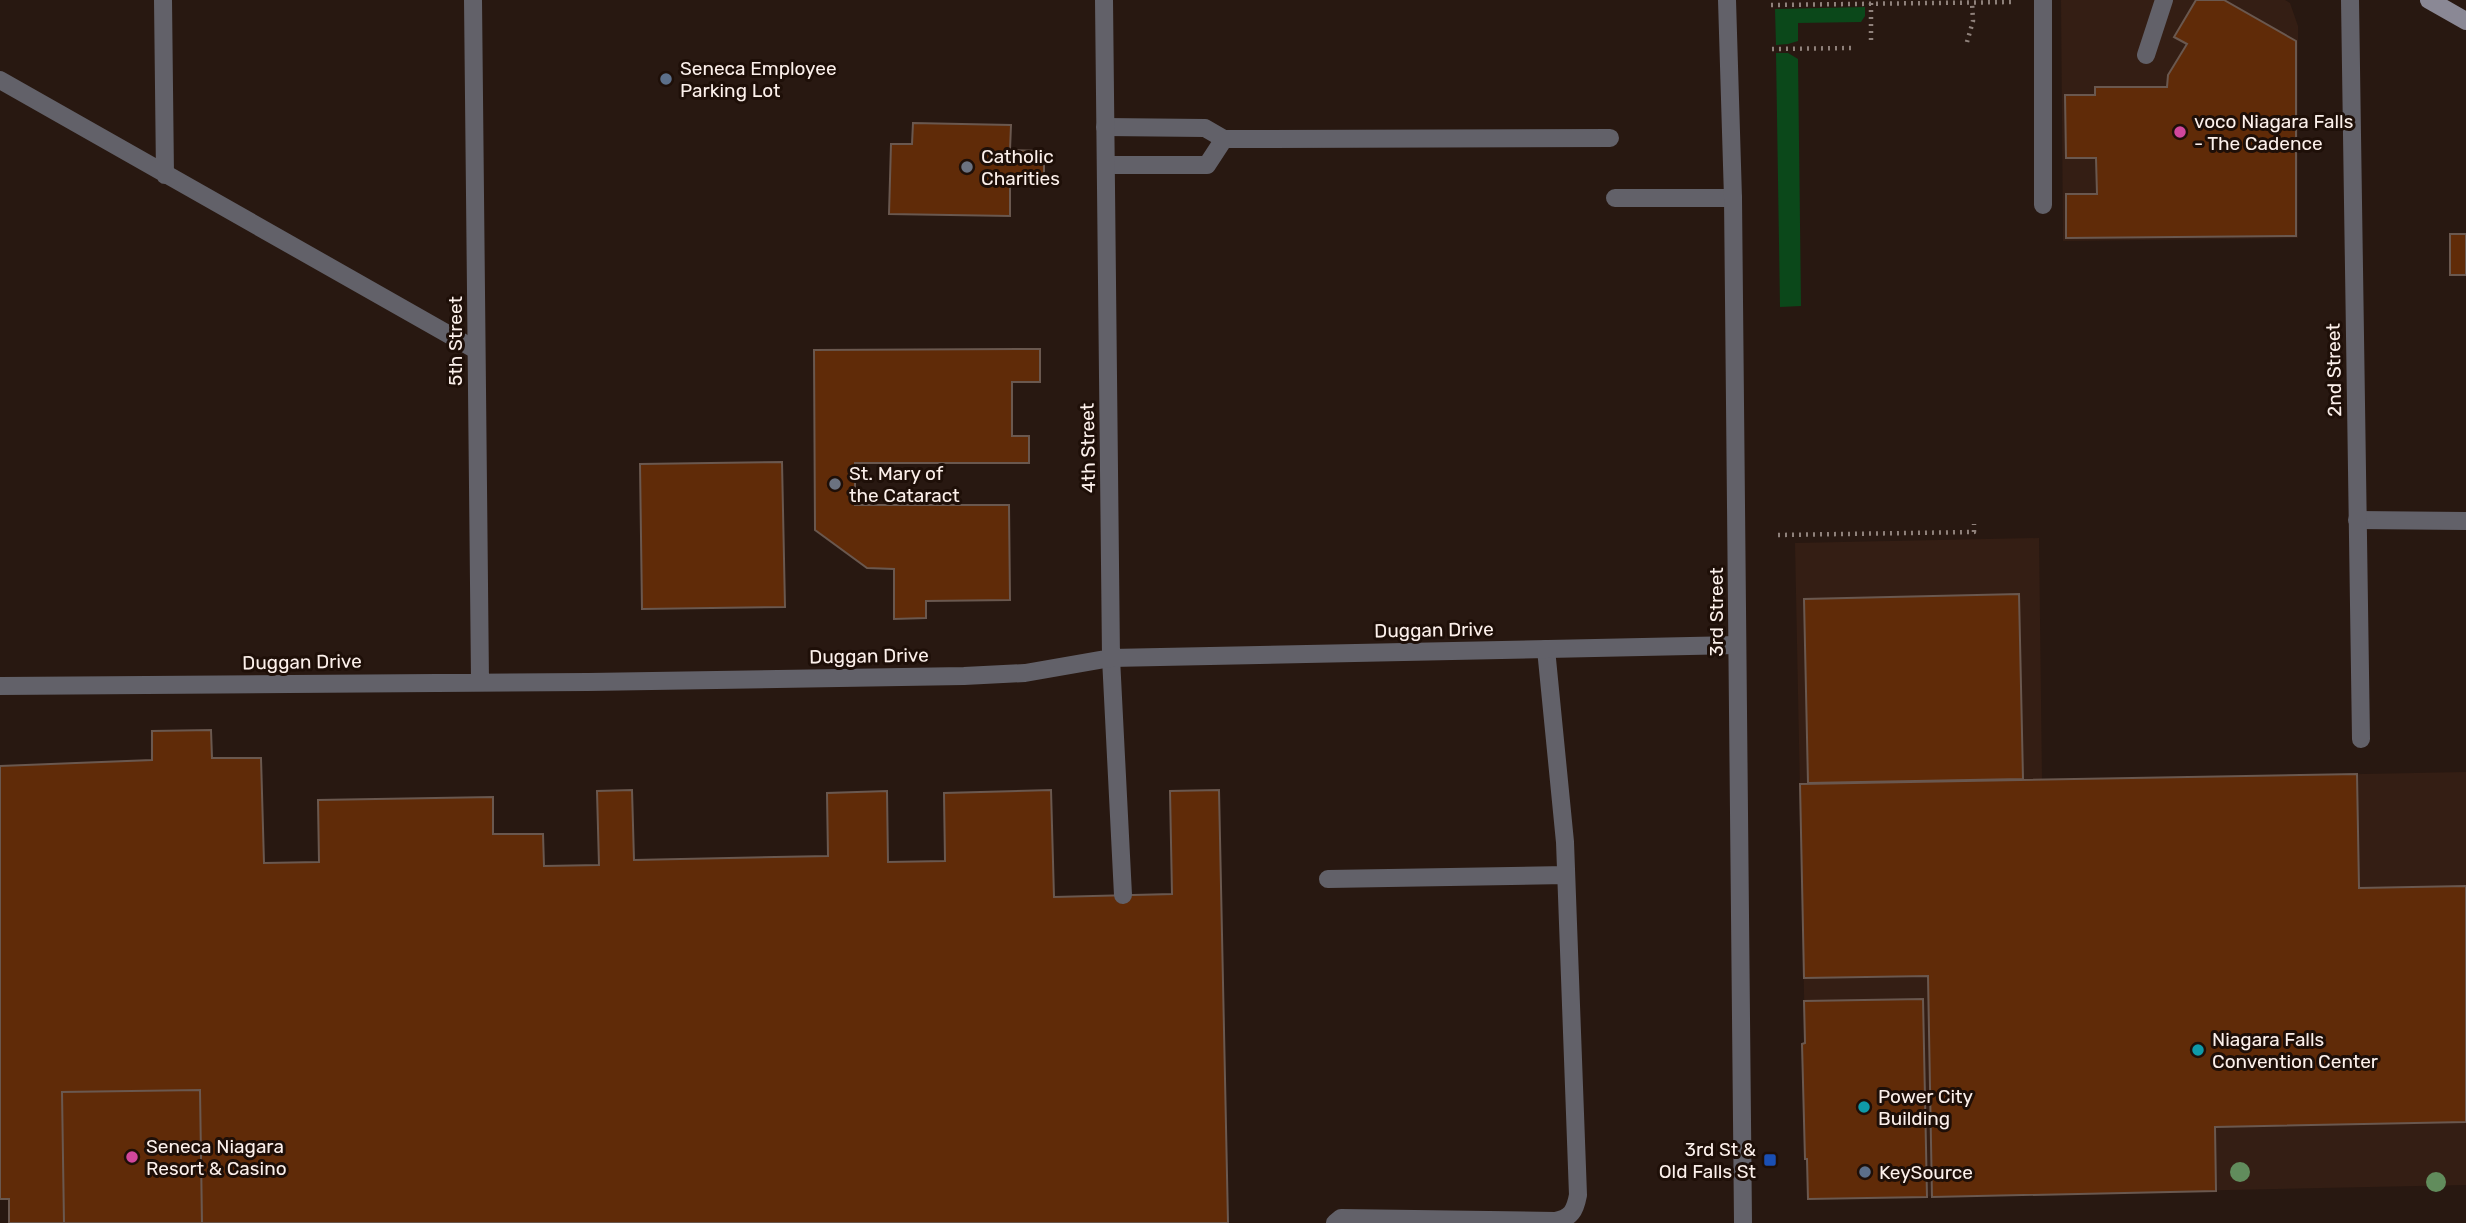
<svg xmlns="http://www.w3.org/2000/svg" width="2466" height="1223" viewBox="0 0 2466 1223" font-family="Rubik,sans-serif">
  <style>
    .built { fill: #341e14 }
    .green { fill: #0b481a }
    .building { fill: #602b08; stroke: #6a584f; stroke-width: 2 }
    .lines { fill: none; stroke-linecap: round; stroke-linejoin: round }
    .path { stroke: #8f817b; stroke-width: 4.5; stroke-dasharray: 2 5; stroke-linecap: butt }
    .service { stroke: #626169; stroke-width: 18 }
    .minor { stroke: #626169; stroke-width: 18 }
    .tertiary { stroke: #626169; stroke-width: 18 }
    .secondary { stroke: #8a8895; stroke-width: 18 }
    .tree { fill: #618c5c }
    .service-dot { fill: #5c6f8a; stroke: #1e0f08; stroke-width: 2.5 }
    .hotel-dot { fill: #d1479c; stroke: #1e0f08; stroke-width: 2.5 }
    .worship-dot { fill: #6b7280; stroke: #1e0f08; stroke-width: 2.5 }
    .culture-dot { fill: #0f9aa8; stroke: #1e0f08; stroke-width: 2.5 }
    .transit-dot { fill: #1a4fb4; stroke: #1e0f08; stroke-width: 2.5 }
    .labels { text-anchor: middle; dominant-baseline: central; stroke-width: 6; stroke-linejoin: round; paint-order: stroke }
    .poi-label { font-size: 19px; fill: #fcf0eb; stroke: #1e0f08; text-anchor: start }
    .street-label { font-size: 19px; fill: #fcf0eb; stroke: #1e0f08 }
  </style>
  <rect width="100%" height="100%" fill="#281811"/>
  <path class="built" d="M2061,0H2285L2290,3L2298,26V238L2063,241Z
    M2039,538L2042,780L2466,772V1185L1808,1199L1807,1160L1805,1159L1802,1044L1805,1043L1795,543Z"/>
  <path class="green" d="M1865,7V16L1861,22L1798,23V41L1788,44L1776,45L1775,9Z
    M1776,53H1788L1798,59L1801,306L1780,307Z"/>
  <path class="building" d="M2196,0H2224L2296,41V236L2066,238V194H2097L2096,158H2066L2065,95H2095V87H2167L2168,75L2187,44L2174,37Z
    M913,123L1011,125L1010,150L1044,151V184H1010V216L889,214L891,144H912Z
    M2450,234H2466V275H2450Z
    M1040,349V382H1012V436H1029V463H855V505H1009L1010,600L926,601V618L894,619V569L867,568L815,530L814,350Z
    M782,462L785,607L642,609L640,464Z
    M2019,594L2023,779L1808,783L1804,599Z
    M211,730L212,758H261L264,863L319,862L318,800L493,797V834H543L544,866L599,865L597,791L632,790L634,860L828,856L827,793L887,791L888,862L945,861L944,793L1051,790L1054,897L1172,894L1170,791L1219,790L1228,1223H9V1199H0V766L152,760V731Z
    M2357,774L2359,888L2466,886V1122L2215,1127L2216,1191L1932,1197L1928,976L1804,978L1800,784Z
    M1923,999L1927,1197L1808,1199L1807,1159H1805L1802,1044L1805,1043L1804,1001Z
    M200,1090L202,1223H64L62,1092Z"/>
  <g class="lines">
    <path class="path" d="M1871,3V43
      M1771,5L2014,2
      M1967,42L1973,21L1972,2
      M1772,49L1852,48
      M1778,535L1974,532V524"/>
    <path class="service" d="M163,0L165,175
      M2043,0V205
      M2146,55L2164,0
      M0,80L476,350
      M1105,127L1205,128L1224,139L1610,138
      M1106,165H1207L1224,139
      M1615,198H1733
      M2357,520L2466,521
      M1111,658L1123,895
      M1328,879L1566,875
      M1335,1223L1341,1218L1555,1221C1571,1218 1575,1211 1578,1195L1565,842L1546,649"/>
    <path class="minor" d="M473,0L480,681
      M1104,0L1111,658
      M2350,0L2361,739
      M0,686L588,682L964,676L1025,673L1111,658L1737,645"/>
    <path class="tertiary" d="M1727,0L1733,198L1743,1223"/>
    <path class="secondary" d="M2429,0L2466,21"/>
  </g>
  <g class="tree">
    <circle cx="2240" cy="1172" r="10"/>
    <circle cx="2436" cy="1182" r="10"/>
  </g>
  <g class="service-dot">
    <circle cx="666" cy="79" r="7"/>
    <circle cx="1865" cy="1172" r="7"/>
  </g>
  <g class="hotel-dot">
    <circle cx="2180" cy="132" r="7"/>
    <circle cx="132" cy="1157" r="7"/>
  </g>
  <g class="worship-dot">
    <circle cx="967" cy="167" r="7"/>
    <circle cx="835" cy="484" r="7"/>
  </g>
  <g class="culture-dot">
    <circle cx="2198" cy="1050" r="7"/>
    <circle cx="1864" cy="1107" r="7"/>
  </g>
  <rect class="transit-dot" x="1763" y="1153" width="14" height="14" rx="3.5"/>
  <g class="labels">
    <g class="poi-label">
      <text x="680" y="68">Seneca Employee<tspan x="680" dy="22">Parking Lot</tspan></text>
      <text x="2194" y="121">voco Niagara Falls<tspan x="2194" dy="22">- The Cadence</tspan></text>
      <text x="981" y="156">Catholic<tspan x="981" dy="22">Charities</tspan></text>
      <text x="849" y="473">St. Mary of<tspan x="849" dy="22">the Cataract</tspan></text>
      <text x="2212" y="1039">Niagara Falls<tspan x="2212" dy="22">Convention Center</tspan></text>
      <text x="1878" y="1096">Power City<tspan x="1878" dy="22">Building</tspan></text>
      <text x="146" y="1146">Seneca Niagara<tspan x="146" dy="22">Resort &amp; Casino</tspan></text>
      <text x="1756" y="1149" text-anchor="end">3rd St &amp;<tspan x="1756" dy="22">Old Falls St</tspan></text>
      <text x="1879" y="1172">KeySource</text>
    </g>
    <g class="street-label">
      <text transform="translate(455 341) rotate(-90)">5th Street</text>
      <text transform="translate(2334 370) rotate(-91)">2nd Street</text>
      <text transform="translate(1088 448) rotate(-91)">4th Street</text>
      <text transform="translate(1716 612) rotate(-90)">3rd Street</text>
      <text transform="translate(1434 630) rotate(-1)">Duggan Drive</text>
      <text transform="translate(869 656) rotate(-1)">Duggan Drive</text>
      <text transform="translate(302 662) rotate(-1)">Duggan Drive</text>
    </g>
  </g>
</svg>
